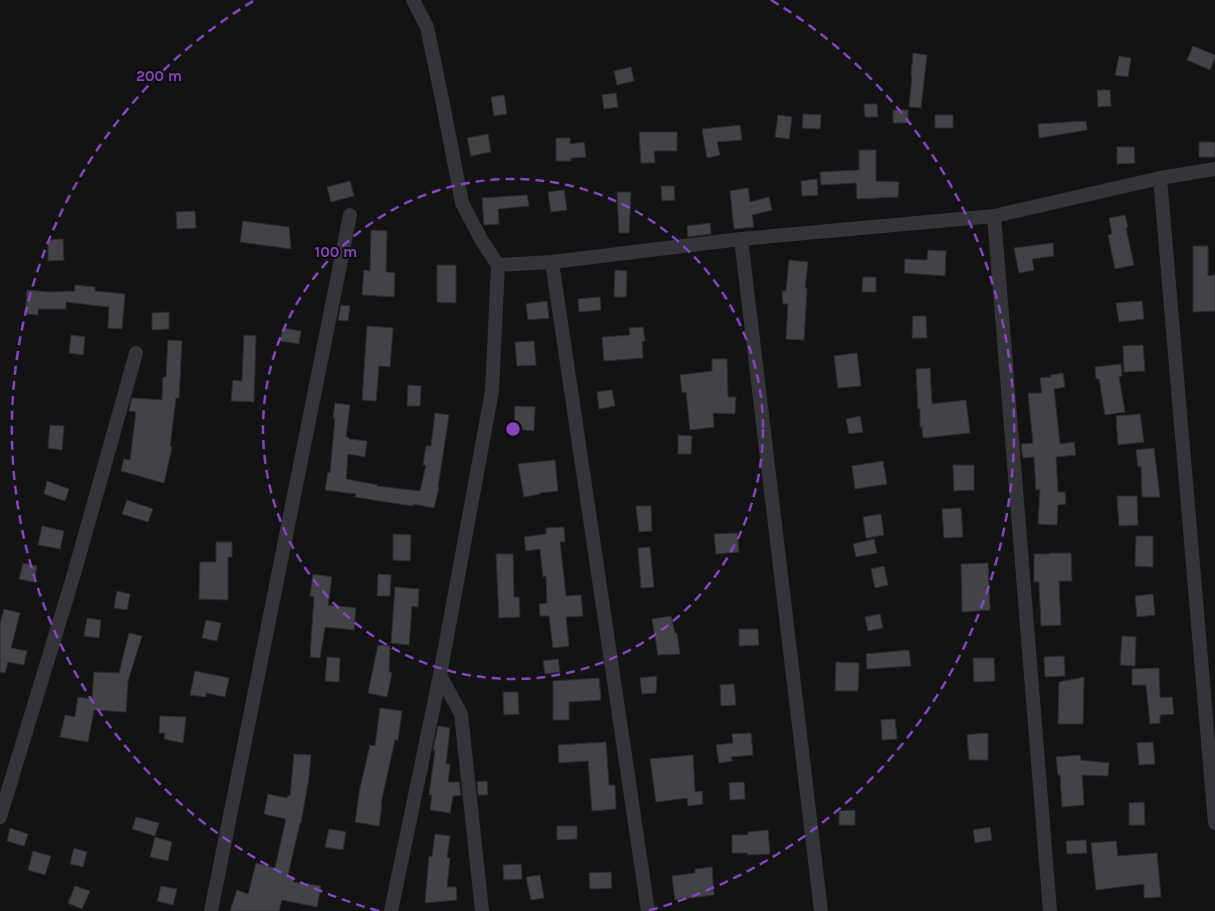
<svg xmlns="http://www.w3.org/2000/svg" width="1215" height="911" viewBox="0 0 1215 911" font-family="Karla,sans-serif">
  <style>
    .building { fill: #424347; stroke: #2d2d30 }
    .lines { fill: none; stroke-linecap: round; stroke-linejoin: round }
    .minor { stroke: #343539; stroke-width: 14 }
    .ring { fill: none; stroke: #8445bd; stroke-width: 2.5; stroke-dasharray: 9 6 }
    .centre { fill: #8445bd; stroke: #0e0e0f; stroke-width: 2.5 }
    .ring-label { font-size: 15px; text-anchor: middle; font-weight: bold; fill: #8445bd; stroke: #0e0e0f; stroke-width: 4; stroke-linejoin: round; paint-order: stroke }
  </style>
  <rect width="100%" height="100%" fill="#131314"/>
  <path class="building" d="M1193,46L1215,55V58L1210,70L1187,60Z
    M913,53L927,55L921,108L909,107L912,77L911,76Z
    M1119,56L1131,58L1128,77L1115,75Z
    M631,67L634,81L617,85L614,71Z
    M1097,90H1110L1111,106L1098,107Z
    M616,93L618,107L604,109L602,95Z
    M504,95L507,114L494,116L491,97Z
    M864,104H877L878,117H865Z
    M893,110H908V123H893Z
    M803,114L821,115L820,129L802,128Z
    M778,115L792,117L789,139L775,137Z
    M935,115H953V128H935Z
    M1086,121L1087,130L1039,138L1038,124Z
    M740,125L742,140L717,142L720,155L707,158L702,129Z
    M639,132H677V151H654L655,163H641Z
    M488,134L491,152L471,156L467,138Z
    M556,138H570V144L584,142L586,157L571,158V161H556Z
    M1199,142H1215V157H1199Z
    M1117,147H1134L1135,163L1117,164Z
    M859,150H876V181L899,182L898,197L857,199L856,183L821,185L820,172L859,170Z
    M817,179L818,195L802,196L801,181Z
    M350,181L354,196L331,202L327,187Z
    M661,186H674L675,200L662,201Z
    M748,188L750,202L769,197L772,210L752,215L754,227L734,229L730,191Z
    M564,190L567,210L551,212L548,192Z
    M617,192H631L629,233H619Z
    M527,195L529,206L498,209L499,224L484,225L482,198Z
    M195,211L196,228L177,229L176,212Z
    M1125,215L1128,227L1126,228L1134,265L1115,269L1108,235L1112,234L1109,218Z
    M243,221L289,227L291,249L240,242Z
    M710,223L711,234L688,237L687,226Z
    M371,230L387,231L386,272L395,273L394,297L362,295L364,270L370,271Z
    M63,239L64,260L48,261V240Z
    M1053,243L1054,256L1032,259L1034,270L1019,273L1014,248Z
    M1193,246H1208V276L1215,275V311L1193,312Z
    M928,250L946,251L945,276L904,273L905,259L927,260Z
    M789,260L808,262L805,288H807L804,340L786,339L788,304H783L782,291H786Z
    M437,265H456V303L437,302Z
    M615,270L627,271L626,297H614Z
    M863,277H876V292H862Z
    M75,285L95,287V291L125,294L122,329L108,328L109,307L66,302V309H38V315L25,314L27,290L50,292L75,291Z
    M600,297L601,310L579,312L578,299Z
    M547,301L549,318L528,320L526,304Z
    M1142,301L1144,319L1119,322L1116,303Z
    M341,305L350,306L348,321L338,320Z
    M169,312V329L152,330V313Z
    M913,316H926L927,338H912Z
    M367,326L393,328L390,367L379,366L376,401L362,400Z
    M643,327L645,341H642L643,358L604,361L602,337L630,335L629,328Z
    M283,328L301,331L299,344L280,341Z
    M71,335L85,337L83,355L69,353Z
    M244,335L256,336L254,402L231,401L233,380L242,381Z
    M168,340L182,341L179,398H176L170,446L172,447L164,483L121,471L124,459L130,460L136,412L129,411L132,398L162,400L163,377H166Z
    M534,341L536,365L517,366L515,342Z
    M1143,345L1145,371L1124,372L1123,346Z
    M857,353L861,386L838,388L834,356Z
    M712,359H727L728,397H736L735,414L713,413L714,427L690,430L686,392L682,393L680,375L712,371Z
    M1121,364L1122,376L1119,377L1125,412L1105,415L1099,379H1096L1095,367Z
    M930,368L932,404L966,400L970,433L923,438L922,427H920V409H918L916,369Z
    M1063,373L1065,387L1054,389L1060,444L1074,442L1076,455L1056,457L1058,492H1065L1066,504L1058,505L1057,525L1038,524L1040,489L1036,490L1034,457L1023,458L1021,444L1033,443L1028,393H1042L1040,378L1051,377V375Z
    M408,385L421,386L420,406H407Z
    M612,390L615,406L599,409L597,392Z
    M335,403L350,405L346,437H349V439L367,441L365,457L348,454L346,479L378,485L377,486L420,491L426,465H423L426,446H431L435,413L449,415L438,487H439L434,508L413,504V506L399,504L355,497L356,494L325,490L328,472L330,473L335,418H333Z
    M515,406L535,407L534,431L514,429Z
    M1140,414L1144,442L1118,445L1116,416Z
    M860,416L863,432L849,434L846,419Z
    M50,425L64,426L62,450L48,448Z
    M678,435L692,436L691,454H678Z
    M1154,448L1160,497H1142L1141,466L1138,467L1136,450Z
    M555,460L558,491L540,493V494L524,497L518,464Z
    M883,461L887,484L855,489L852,466Z
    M953,465H974V490L954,491Z
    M47,481L69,489L65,501L44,494Z
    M1117,496H1137L1138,525L1119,526Z
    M127,500L153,509L148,522L122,514Z
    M636,506H651L652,531L639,532Z
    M961,508L963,537L944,538L942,509Z
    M881,514L884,535L866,538L863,517Z
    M42,526L64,531L60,549L38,545Z
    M564,527L565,542H560L566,596L581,595L583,616L566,617L569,646L553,648L549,616H540L539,604L547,603L546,576L543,577L540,549L526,551L524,537L546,534V528Z
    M737,533L739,552L716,554L714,534Z
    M393,534L411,535L410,561L393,560Z
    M1136,536H1153V567L1135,566Z
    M874,539L877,553L856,557L853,544Z
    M216,542H232V557H228V600L199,599L200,562H216Z
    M650,547L654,587L641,588L638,548Z
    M1049,553H1071L1072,581H1059L1061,625L1041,626L1039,582H1034V554H1049Z
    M496,554H513L514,597H519L520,617L499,618Z
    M23,563L37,566L34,582L19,579Z
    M988,563L990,610L962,612L961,564Z
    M884,566L888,585L875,588L871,569Z
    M313,574L332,577L328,605L356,608L354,630L325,627L320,658L310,657L314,597L310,596Z
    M378,574L391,575L390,596H377Z
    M395,587L419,589L418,607L412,606L409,645L391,643Z
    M117,591L130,594L127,610L114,608Z
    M1153,594L1155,615L1137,617L1135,596Z
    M4,609L20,613L11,648L27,651L24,665L8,662L5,673L0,672V624Z
    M880,614L883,628L868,631L865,617Z
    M671,616L675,633H677L680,654L658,655L652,619Z
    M87,618L101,620L99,638L84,636Z
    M206,620L221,623L217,641L202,638Z
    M739,629H758L759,645L739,646Z
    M129,633L142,636L128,681L126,712L94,710L88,742L60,737L65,715L75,717L78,697L92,699L94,672L119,673Z
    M1122,636L1136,637L1135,666L1120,665Z
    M378,645L390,646L389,672L392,673L387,697L368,693Z
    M909,650L911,666L867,669L866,654Z
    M1064,656L1065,676L1045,677L1044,657Z
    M327,657L340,658L339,682L325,681Z
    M973,658H994L995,681L974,682Z
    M558,659L560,672L545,674L543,661Z
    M836,662L859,663L858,691H835Z
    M1159,668L1160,698L1172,697L1174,714L1160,715V723L1150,724L1146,685H1132V669Z
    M195,671L229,678L225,697L206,693V697L190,695Z
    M657,676L656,693L642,694L640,678Z
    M1084,677L1083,724H1058L1059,682Z
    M599,678L601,700L569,702V720H553V681Z
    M734,684L736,705L721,706L720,685Z
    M503,692H518L519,714L504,715Z
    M380,708L402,711L398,740H395L381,803H382L379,826L355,822L360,788L370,745L375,746Z
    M160,716L186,717L183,743L164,739L165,733H159Z
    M895,719L897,739L882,740L881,720Z
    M438,726L450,728L446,764H450L448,782H459L461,795L453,796L450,813L430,810L432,795H429L435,750H433Z
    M751,733L753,755L731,757L732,761L719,763L716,745L733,743L732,734Z
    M982,733L988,734V760H969L967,735Z
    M606,742L609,785H615L616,809L592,811L588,761L559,763L558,745Z
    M1153,742L1155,764L1139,765L1137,743Z
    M294,754L311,755L309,777L301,823H300L288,875L294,877L293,882L321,886L317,907L282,900L279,911H230L237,890L248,894L256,863L275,868L286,819L264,814L268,794L287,798L288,795L290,796Z
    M693,755L695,792L702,791L703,804L688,806L687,798L656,802L650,759Z
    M1080,755L1081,760L1109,763L1108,776L1082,775L1084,805L1062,807L1060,775H1058L1056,757Z
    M487,781L488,795H478L477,782Z
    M744,782L745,799L730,800L729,783Z
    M1144,802L1145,825H1129V803Z
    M855,810V825H839V811Z
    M136,817L159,823L155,836L132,829Z
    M557,826H577V839L557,840Z
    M990,827L992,840L975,843L973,830Z
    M10,828L28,834L24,846L7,841Z
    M329,829L346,832L343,850L325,847Z
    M768,830L770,854L747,855L748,853H732V835H748V832Z
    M435,834L450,836L447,858H450L447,887H456L457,900L425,903L429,856L432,857Z
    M155,837L172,842L168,861L150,857Z
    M1086,840L1087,853L1067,854L1066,841Z
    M1116,841L1118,856L1157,853L1161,897L1144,898V884L1096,890L1091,843Z
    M74,848L87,852L83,867L70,864Z
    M33,851L51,856L45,875L28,870Z
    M521,864L522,879L504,880L503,865Z
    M712,867L714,895L675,900L672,876L695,873V869Z
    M611,872L612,888L590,889L589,873Z
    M540,875L544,898L531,900L526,877Z
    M75,886L90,891L82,909L68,903Z
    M161,886L177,889L173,905L157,901Z"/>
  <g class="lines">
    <path class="minor" d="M1160,178L1215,823
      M994,216L1050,911
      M741,239L821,911
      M552,262L648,911
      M498,265L552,262L741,239L994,216L1160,178L1215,169
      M440,675L461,714L482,911
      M0,817L74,574L136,353
      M211,911L350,215
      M391,911L440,675L492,391L498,265L482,241L462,203L442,99L427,27L413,0"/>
  </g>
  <g class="ring">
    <circle cx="513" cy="429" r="250"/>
    <path d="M379 911A500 500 0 0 1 255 0M771 0A500 500 0 0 1 647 911"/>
  </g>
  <circle cx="513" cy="429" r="8" class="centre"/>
  <g class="ring-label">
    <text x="159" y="81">200 m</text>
    <text x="336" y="257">100 m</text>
  </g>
</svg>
